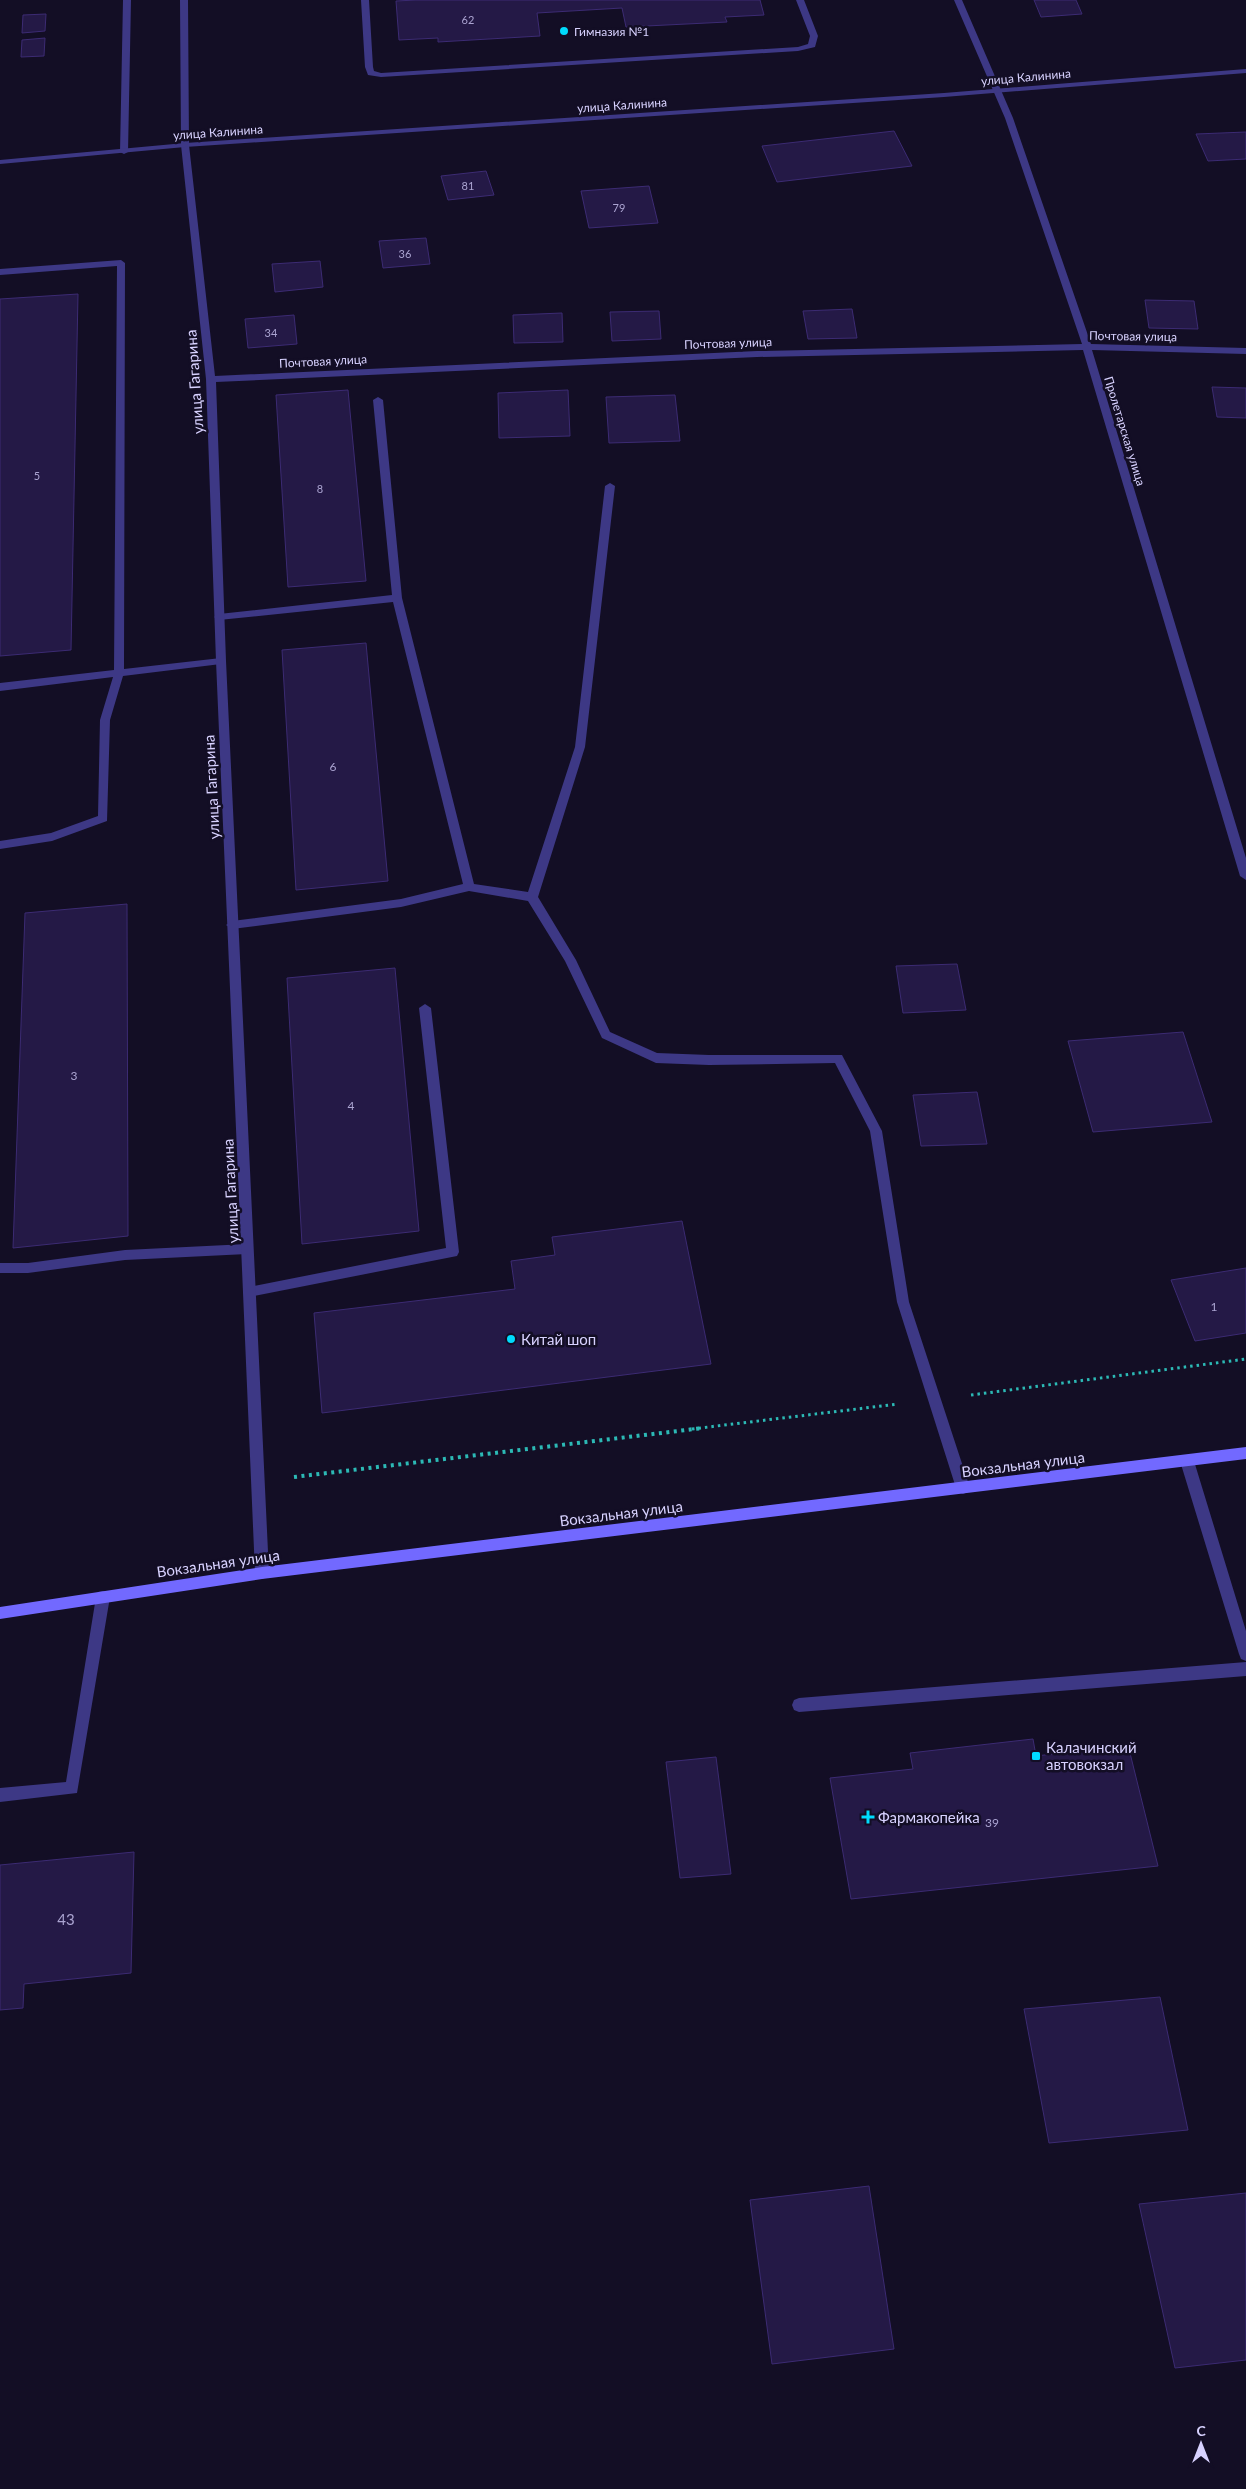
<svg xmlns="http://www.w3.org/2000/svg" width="1246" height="2489" viewBox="0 0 1246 2489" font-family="Lato,sans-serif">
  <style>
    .building { fill: #241946; stroke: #3c2b73 }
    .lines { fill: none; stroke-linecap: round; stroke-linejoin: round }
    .path-far1 { stroke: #2cb9b5; stroke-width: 3; stroke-dasharray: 2.5 4; stroke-linecap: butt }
    .path { stroke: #2cb9b5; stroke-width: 4; stroke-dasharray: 3 4.5; stroke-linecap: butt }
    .service { fill: #3d3885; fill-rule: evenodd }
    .minor { fill: #3d3885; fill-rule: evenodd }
    .tertiary { fill: #3d3885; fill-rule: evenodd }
    .secondary { fill: #7269ff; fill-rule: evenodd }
    .poi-dot { fill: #00dbfd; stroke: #130e25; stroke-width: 2 }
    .labels { text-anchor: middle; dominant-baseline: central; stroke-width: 5; stroke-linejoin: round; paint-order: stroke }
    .far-number-label { font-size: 11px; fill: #aba4d1 }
    .far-poi-label { font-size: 12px; fill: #d8d2ff; stroke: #130e25; text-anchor: start }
    .far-street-label { font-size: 12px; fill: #d8d2ff; stroke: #130e25 }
    .number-label { font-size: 12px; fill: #aba4d1 }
    .street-label { font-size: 15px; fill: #d8d2ff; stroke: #130e25 }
    .poi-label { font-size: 15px; fill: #d8d2ff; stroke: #130e25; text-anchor: start }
    .near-number-label { font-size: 15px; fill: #aba4d1 }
  </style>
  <rect width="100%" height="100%" fill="#130e25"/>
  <path class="building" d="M416,0H760L764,15L725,17L727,22L626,27L622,8L537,13L540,36L438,42V38L399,40L396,1Z
    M1034,0H1076L1082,14L1041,17Z
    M46,14L45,31L22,33L23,15Z
    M45,38L44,56L21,57L22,40Z
    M894,131L912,166L777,182L762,146Z
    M1246,132V159L1208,161L1196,134Z
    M486,171L494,195L448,200L441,176Z
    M649,186L658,223L589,228L581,191Z
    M426,238L430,264L383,268L379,241Z
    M320,261L323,287L275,292L272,264Z
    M78,294L71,650L0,656V299Z
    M1145,300L1194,301L1198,329L1149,328Z
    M852,309L857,338L808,339L803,311Z
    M659,311L661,339L612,341L610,312Z
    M562,313L563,342L514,343L513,315Z
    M294,315L297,344L248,348L245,319Z
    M1212,387L1246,388V418L1217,417Z
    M348,390L366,581L288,587L276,395Z
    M568,390L570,436L499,438L498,393Z
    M675,395L680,441L609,443L606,397Z
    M366,643L388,881L296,890L282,650Z
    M127,904L128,1236L13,1248L25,913Z
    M957,964L966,1010L903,1013L896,966Z
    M395,968L419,1231L302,1244L287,978Z
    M1183,1032L1212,1122L1093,1132L1068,1041Z
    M977,1092L987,1144L921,1146L913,1095Z
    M682,1221L711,1364L322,1413L314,1313L515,1289L511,1261L555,1255L552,1237Z
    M1246,1268V1333L1195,1341L1171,1280Z
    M1033,1739L1036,1756L1128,1745L1158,1866L851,1899L830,1778L913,1769L910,1753Z
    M716,1757L731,1874L680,1878L666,1762Z
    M134,1852L131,1973L24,1984L23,2008L0,2010V1865Z
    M1160,1997L1188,2130L1049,2143L1024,2009Z
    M869,2186L894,2349L772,2364L750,2200Z
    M1246,2193V2360L1175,2368L1139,2204Z"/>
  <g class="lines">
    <path class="path-far1" d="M971,1395L1246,1359
      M692,1429L898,1404"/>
    <path class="path" d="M294,1477L703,1428"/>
    <path class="service" d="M361,0H369L373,67L374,71L381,73L798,47L808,44L810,36L796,0H804L818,36L815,47L798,51L381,77L368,75L365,67Z
      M121,260L125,263L124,669L221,658L226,661L221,664L123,676L110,720L107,821L52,841L0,849V841L51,833L98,816L100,720L113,677L0,691V683L114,670L117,266L0,275V269Z
      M378,397L383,400L402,598L474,884L528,892L575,747L605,486L610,483L615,486L585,747L538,897L576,960L610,1032L657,1053L709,1055H842L882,1131L909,1302L970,1488L968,1492L963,1494L958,1492L956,1488L897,1302L870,1131L835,1063L709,1065L656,1063L602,1038L565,961L528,901L469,891L401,907L232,929L226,925L232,921L401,899L463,884L393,602L219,620L214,617L219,614L392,595L373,400Z
      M425,1004L431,1008L459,1252L457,1256L249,1297L245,1296L243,1292L245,1288L249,1287L446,1248L419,1008Z
      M247,1244L251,1245L253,1249L251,1253L247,1254L125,1260L28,1273H0V1263H28L125,1250Z
      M1187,1455L1192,1457L1194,1461L1246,1631V1661L1241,1659L1239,1654L1180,1461L1182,1457Z
      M103,1591L108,1592L110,1597L77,1793L0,1802V1788L66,1782L96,1597L98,1592Z
      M1246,1662V1676L799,1712L794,1710L792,1705L794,1700L799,1698Z"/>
    <path class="minor" d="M123,0H131L128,152L124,154L120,152Z
      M180,0H188L189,145L215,376L757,351L1082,344L1005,118L954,0H962L1013,118L1091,344L1246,348V354L1092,350L1246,858V880L1240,876L1083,350L757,357L216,382L226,661L269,1573L267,1577L262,1579L257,1577L255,1573L216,661L206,379L181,145Z"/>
    <path class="tertiary" d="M1246,69V73L944,97L185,147L0,164V160L185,143L944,93Z"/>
    <path class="secondary" d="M1246,1447V1459L262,1579L0,1619V1607L262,1567Z"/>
  </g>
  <g class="poi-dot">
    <circle cx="564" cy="31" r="5"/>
    <circle cx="511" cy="1339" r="5"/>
    <rect x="1031" y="1751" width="10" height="10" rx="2.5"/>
    <path d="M865.5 1809.5h5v5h5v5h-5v5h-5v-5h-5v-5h5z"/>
  </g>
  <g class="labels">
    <g class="far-number-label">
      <text x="468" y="19">62</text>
      <text x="468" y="185">81</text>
      <text x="619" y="207">79</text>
      <text x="405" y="253">36</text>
      <text x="271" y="332">34</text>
      <text x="37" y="475">5</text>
      <text x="320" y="488">8</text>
    </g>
    <g class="far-poi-label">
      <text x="574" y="31">Гимназия №1</text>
    </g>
    <g class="far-street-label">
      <text transform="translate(1026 77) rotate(-5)">улица Калинина</text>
      <text transform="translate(622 105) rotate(-4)">улица Калинина</text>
      <text transform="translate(218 132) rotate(-4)">улица Калинина</text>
      <text transform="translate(1133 336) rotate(1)">Почтовая улица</text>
      <text transform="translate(728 343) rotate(-2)">Почтовая улица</text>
      <text transform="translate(323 361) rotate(-3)">Почтовая улица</text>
      <text transform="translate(1125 431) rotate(73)">Пролетарская улица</text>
    </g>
    <g class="number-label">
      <text x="333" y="766">6</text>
      <text x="74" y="1075">3</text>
      <text x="351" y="1105">4</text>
      <text x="1214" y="1306">1</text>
      <text x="992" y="1822">39</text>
    </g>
    <g class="street-label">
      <text transform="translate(194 382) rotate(-94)">улица Гагарина</text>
      <text transform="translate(211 787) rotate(-93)">улица Гагарина</text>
      <text transform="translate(230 1191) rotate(-93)">улица Гагарина</text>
      <text transform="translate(1023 1464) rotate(-7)">Вокзальная улица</text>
      <text transform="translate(621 1513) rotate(-7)">Вокзальная улица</text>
      <text transform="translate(218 1563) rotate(-8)">Вокзальная улица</text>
    </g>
    <g class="poi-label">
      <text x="521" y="1339">Китай шоп</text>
      <text x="1046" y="1747">Калачинский<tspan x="1046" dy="17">автовокзал</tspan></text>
      <text x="878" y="1817">Фармакопейка</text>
    </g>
    <g class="near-number-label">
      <text x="66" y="1919">43</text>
    </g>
  </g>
  <g transform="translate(1201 2444)" stroke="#130e25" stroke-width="4" paint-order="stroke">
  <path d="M0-4L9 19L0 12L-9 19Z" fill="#d8d2ff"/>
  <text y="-8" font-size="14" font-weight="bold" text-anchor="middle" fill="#d8d2ff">С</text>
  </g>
</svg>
